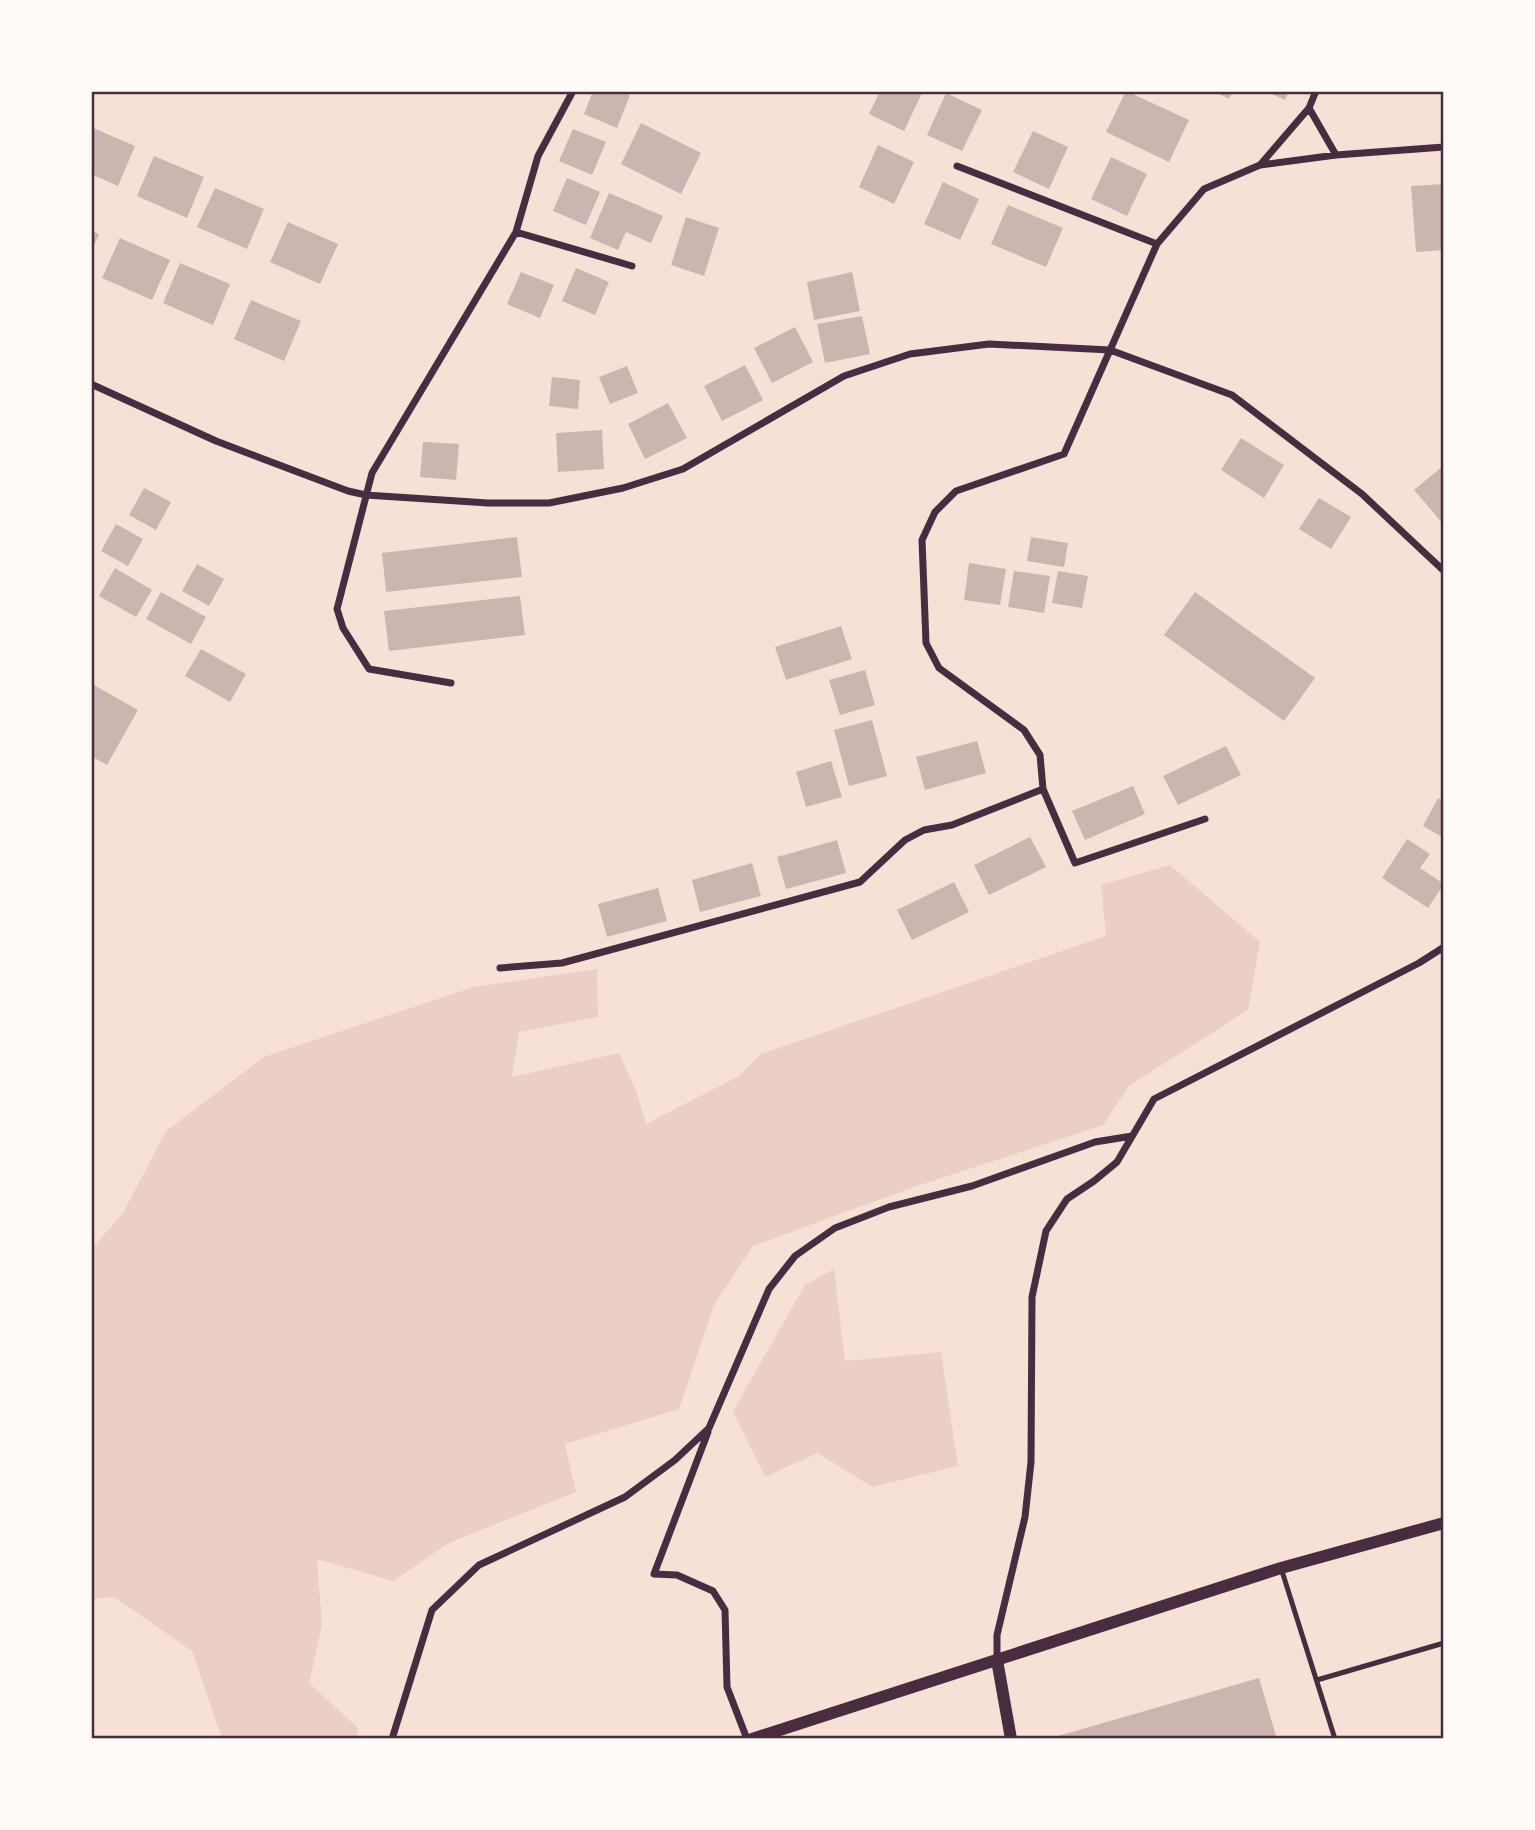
<svg xmlns="http://www.w3.org/2000/svg" width="1535" height="1830" viewBox="0 0 1535 1830" font-family="Merriweather,serif">
  <style>
    .green { fill: #ebcfc5 }
    .building { fill: #ccb4b1 }
    .lines { fill: none; stroke-linecap: round; stroke-linejoin: round }
    .service { stroke: #4a2c40; stroke-width: 5 }
    .minor { stroke: #4a2c40; stroke-width: 7 }
    .tertiary { stroke: #4a2c40; stroke-width: 12 }
    .neatline { fill: none; stroke: #4a2c40; stroke-width: 2.5 }
  </style>
  <rect width="100%" height="100%" fill="#f7e1d7"/>
  <path class="green" d="M1170,865L1260,942L1248,1010L1129,1086L1103,1125L911,1188L753,1246L714,1305L679,1409L565,1444L576,1492L449,1543L393,1581L317,1559L322,1625L309,1683L358,1728L356,1739H222L192,1651L114,1597L91,1599V1245H95L123,1213L166,1131L264,1057L474,987L597,969L598,1017L519,1032L512,1077L619,1053L637,1093L646,1124L739,1076L761,1054L1106,936L1101,885Z
    M834,1269L845,1361L941,1352L958,1466L872,1487L818,1453L765,1477L733,1411L805,1285Z"/>
  <path class="building" d="M593,91H620L630,95L617,128L584,114Z
    M880,91H923L904,131L869,114Z
    M1126,91L1189,120L1169,162L1106,132Z
    M1213,91H1233L1229,99Z
    M1265,91H1289L1285,100Z
    M946,93L982,110L962,151L927,135Z
    M641,123L701,153L681,194L621,164Z
    M91,127L135,146L118,186L91,174Z
    M573,129L606,142L592,175L559,161Z
    M1033,131L1068,147L1049,189L1013,172Z
    M878,145L914,162L894,204L859,187Z
    M154,156L204,177L187,218L137,196Z
    M1111,157L1147,174L1127,216L1091,199Z
    M567,178L600,192L586,225L553,211Z
    M943,182L979,199L960,240L924,224Z
    M1444,184V250L1416,252L1411,186Z
    M215,188L264,209L247,249L197,227Z
    M609,193L663,216L651,243L626,232L618,250L590,238Z
    M1008,205L1063,228L1046,267L991,244Z
    M686,217L719,228L704,276L671,265Z
    M288,222L338,244L320,284L270,262Z
    M91,231L99,234L91,252Z
    M120,238L170,260L152,300L102,278Z
    M180,263L230,284L213,325L163,303Z
    M576,268L609,282L595,315L562,301Z
    M521,272L554,285L540,318L507,304Z
    M852,272L860,311L814,320L807,282Z
    M251,300L301,321L284,361L234,339Z
    M862,316L870,354L825,363L817,324Z
    M795,327L813,362L772,383L754,348Z
    M745,365L763,400L722,421L704,386Z
    M627,366L638,393L610,404L599,377Z
    M552,377L580,380L578,409L549,406Z
    M668,403L687,438L645,459L628,424Z
    M602,430L604,469L558,472L556,433Z
    M1241,438L1284,465L1264,498L1221,470Z
    M423,442L459,444L456,480L420,477Z
    M1444,465V525L1414,490Z
    M144,488L171,502L156,530L129,515Z
    M1319,498L1351,517L1331,549L1299,529Z
    M116,524L143,539L128,566L101,551Z
    M517,537L522,577L386,592L382,553Z
    M1031,537L1068,543L1064,567L1027,561Z
    M969,563L1006,569L1000,605L964,600Z
    M197,564L224,579L209,606L182,591Z
    M115,568L152,590L136,617L99,596Z
    M1014,571L1050,576L1044,613L1008,607Z
    M1058,571L1088,576L1082,608L1052,603Z
    M161,592L206,617L191,644L146,619Z
    M1195,592L1315,678L1284,721L1164,635Z
    M520,596L525,635L389,651L384,611Z
    M841,626L852,659L786,680L775,647Z
    M201,649L246,674L230,702L185,676Z
    M865,670L875,705L840,715L829,680Z
    M92,684L138,710L107,765L91,756Z
    M872,720L887,776L849,786L834,730Z
    M977,741L986,773L925,790L916,757Z
    M1226,746L1241,775L1178,805L1163,776Z
    M831,761L842,797L806,807L796,772Z
    M1133,786L1145,814L1085,840L1072,811Z
    M1438,798L1444,802V838L1423,826Z
    M1030,837L1046,867L989,895L974,865Z
    M1407,839L1430,854L1420,868L1444,884L1428,908L1382,878Z
    M837,840L846,873L786,889L777,857Z
    M752,863L761,896L700,912L692,880Z
    M954,882L969,912L912,940L897,910Z
    M658,888L667,921L607,937L598,904Z
    M1259,1678L1277,1739H1059L1058,1736Z"/>
  <g class="lines">
    <path class="service" d="M1281,1568L1335,1739
      M1317,1680L1444,1643"/>
    <path class="minor" d="M1316,91L1309,108L1336,155
      M1260,165L1309,108
      M957,166L1157,244
      M516,232L632,266
      M91,384L216,441L348,491L366,495L488,503H549L623,488L683,469L844,376L910,354L989,344L1110,350L1232,395L1362,494L1444,571
      M451,683L369,669L343,628L337,609L372,473L516,232L538,156L573,91
      M1205,819L1075,863L1043,789L1040,755L1024,730L939,668L926,643L922,540L935,512L956,491L1064,454L1157,244L1204,189L1260,165L1336,155L1444,147
      M500,968L562,963L860,882L905,840L924,830L952,825L1043,789
      M708,1432L654,1574L677,1575L713,1591L725,1610L727,1687L747,1739
      M997,1660V1635L1025,1517L1031,1462L1032,1297L1046,1231L1067,1199L1094,1181L1117,1162L1154,1099L1419,963L1444,947
      M392,1739L432,1610L479,1565L625,1497L675,1460L709,1428L769,1289L795,1256L835,1228L889,1207L972,1186L1095,1142L1132,1136"/>
    <path class="tertiary" d="M997,1660L1011,1739
      M752,1739L1281,1568L1444,1523"/>
  </g>
  <rect width="1535" height="1830" fill="none" stroke="#fffaf5" stroke-width="186"/>
  <rect x="93" y="93" width="1349" height="1644" class="neatline"/>
</svg>
